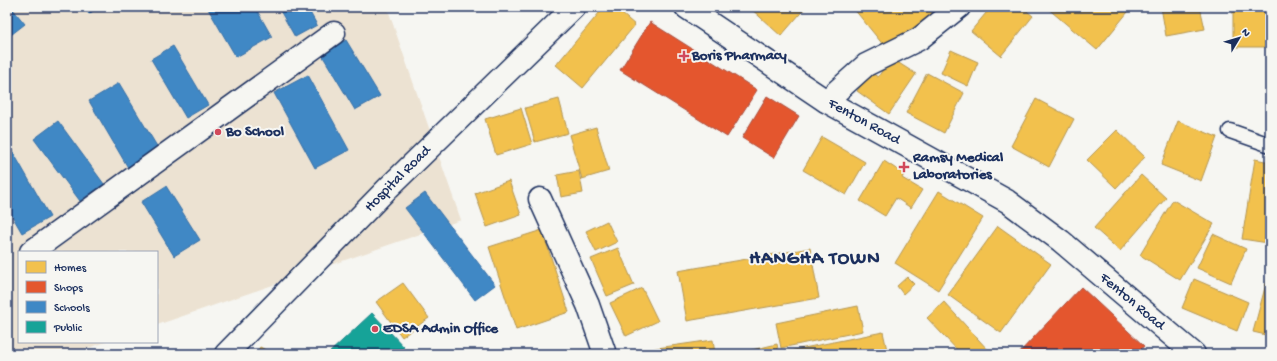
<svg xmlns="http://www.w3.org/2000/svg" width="1277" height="361" viewBox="0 0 1277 361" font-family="'Gochi Hand',sans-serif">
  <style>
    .built { fill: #ece2d2 }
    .homes { fill: #f2c14e; stroke: #b29553 }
    .shops { fill: #e4572e; stroke: #a84b3c }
    .schools { fill: #3f88c5; stroke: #346da6 }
    .public { fill: #17a398; stroke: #188087 }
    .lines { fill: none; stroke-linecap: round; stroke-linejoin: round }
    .service-casing { stroke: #1b2f5e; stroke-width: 17 }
    .minor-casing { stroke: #1b2f5e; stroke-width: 25 }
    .tertiary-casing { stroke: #1b2f5e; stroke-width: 25 }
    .service { stroke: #f6f6f2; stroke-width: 14 }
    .minor { stroke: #f6f6f2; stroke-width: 22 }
    .tertiary { stroke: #f6f6f2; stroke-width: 22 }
    .poi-dot { fill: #d1495b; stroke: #f6f6f2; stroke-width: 1.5 }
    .labels { text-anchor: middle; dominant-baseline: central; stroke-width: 4; stroke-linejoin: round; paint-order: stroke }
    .poi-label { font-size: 15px; font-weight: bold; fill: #1b2f5e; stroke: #f6f6f2; text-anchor: start }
    .street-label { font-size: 15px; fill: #1b2f5e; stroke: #f6f6f2 }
    .district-label { font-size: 19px; font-weight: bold; letter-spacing: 1px; fill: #1b2f5e; stroke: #f6f6f2 }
  </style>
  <rect width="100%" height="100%" fill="#f6f6f2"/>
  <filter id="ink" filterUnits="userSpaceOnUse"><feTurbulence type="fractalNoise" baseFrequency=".025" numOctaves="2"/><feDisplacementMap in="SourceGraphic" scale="8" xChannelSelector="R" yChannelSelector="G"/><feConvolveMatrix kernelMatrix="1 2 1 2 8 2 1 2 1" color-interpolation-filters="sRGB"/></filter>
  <g filter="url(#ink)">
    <path class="built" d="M7,7H387L461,220L157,325V252H19V342H106L71,354H7Z"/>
    <path class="homes" d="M604,7H614L635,25L583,88L556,65Z
      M749,7H806L781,36Z
      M857,7H928L935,16L889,52L854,9Z
      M991,7H1022L1033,16L1001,56L971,31Z
      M1046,7H1132L1097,50Z
      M1161,7H1200L1205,29L1166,36Z
      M1233,7H1266V47H1233Z
      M951,50L978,62L968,86L941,73Z
      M891,58L916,74L889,114L857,91L870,72L878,77Z
      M927,73L964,93L944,133L906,113Z
      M559,99L568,133L535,142L525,108Z
      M1036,99L1074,119L1049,167L1011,146Z
      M521,108L532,144L496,155L485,119Z
      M1178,121L1217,137L1201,181L1161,165Z
      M596,127L609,171L582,179L569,135Z
      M1117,130L1145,157L1116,188L1087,160Z
      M822,137L865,162L846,195L803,170Z
      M1255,159L1270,162V239L1268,243L1242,239Z
      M884,161L904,174L902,178L922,190L911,208L896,198L885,216L860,201Z
      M579,171L583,193L561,197L557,175Z
      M1141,175L1166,198L1120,251L1094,228Z
      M509,181L521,215L487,227L475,193Z
      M939,191L983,218L938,290L895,263Z
      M1173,200L1214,224L1180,280L1140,255Z
      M607,221L617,242L596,252L586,231Z
      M998,226L1051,264L1001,333L948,295Z
      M542,230L569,312L516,330L489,247Z
      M1213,234L1246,249L1231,283L1197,268Z
      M618,248L634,285L607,296L591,259Z
      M810,248L819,298L687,321L678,271Z
      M1270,269V336L1253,332Z
      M907,277L914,284L903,294L897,286Z
      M1194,279L1248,302L1237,331L1182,308Z
      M403,283L429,318L402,337L376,302Z
      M642,288L658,321L626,336L610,303Z
      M944,302L989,351L986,354H961L927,318Z
      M858,306L863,331L781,348L776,323Z
      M883,332L887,350L869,354H784V352Z
      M713,340L715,354H629V352Z
      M777,344L779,354H735Z
      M260,347L273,354H256Z"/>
    <path class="shops" d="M650,22L757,90L727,137L620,70Z
      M767,96L799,116L774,158L742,138Z
      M1081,287L1144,346L1137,354H1018Z"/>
    <path class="schools" d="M7,7H11L25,24L7,38Z
      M83,7H98L89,14Z
      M207,7H255L272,37L236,57Z
      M278,7H307L317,25L295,37Z
      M346,40L380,96L355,110L322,55Z
      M173,46L208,105L186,118L151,59Z
      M308,75L349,150L315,168L274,93Z
      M119,83L161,153L130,171L89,101Z
      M58,121L104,184L80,201L34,139Z
      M9,145L50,217L22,233L7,207V146Z
      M166,186L200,240L174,256L141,202Z
      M425,193L495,285L475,300L405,208Z"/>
    <path class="public" d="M372,313L404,347L396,354H328Z"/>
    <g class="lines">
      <defs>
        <path id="service" d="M1230,131L1270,145"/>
        <path id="minor" d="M826,101L866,65L919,39L959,7
          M540,199L588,305L605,354
          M31,252L334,33"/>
        <path id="tertiary" d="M686,7L826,101L1007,201L1061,241L1194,354
          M226,354L387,189L574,7"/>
      </defs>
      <use href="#service" class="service-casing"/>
      <use href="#minor" class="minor-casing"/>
      <use href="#tertiary" class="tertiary-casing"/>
      <use href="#service" class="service"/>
      <use href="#minor" class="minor"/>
      <use href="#tertiary" class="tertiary"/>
    </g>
  </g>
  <g class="poi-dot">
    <path d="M682 50h4v4h4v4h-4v4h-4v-4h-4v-4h4z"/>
    <circle cx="218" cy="132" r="4"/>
    <path d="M902 161h4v4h4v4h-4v4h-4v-4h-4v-4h4z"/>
    <circle cx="375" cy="329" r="4"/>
  </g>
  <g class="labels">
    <g class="poi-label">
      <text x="692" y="56">Boris Pharmacy</text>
      <text x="226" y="132">Bo School</text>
      <text x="913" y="158">Ramsy Medical<tspan x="913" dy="17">Laboratories</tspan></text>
      <text x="383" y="329">EDSA Admin Office</text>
    </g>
    <g class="street-label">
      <text transform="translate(864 122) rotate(29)">Fenton Road</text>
      <text transform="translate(398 179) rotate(-45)">Hospital Road</text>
      <text transform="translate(1132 302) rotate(40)">Fenton Road</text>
    </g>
    <g class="district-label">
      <text x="815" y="259">HANGHA TOWN</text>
    </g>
  </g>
  <rect width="1277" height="361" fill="none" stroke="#f6f6f2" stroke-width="24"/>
  <rect x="12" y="12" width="1253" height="337" fill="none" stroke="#1b2f5e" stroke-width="1.5" filter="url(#ink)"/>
  <rect x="18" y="251" width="140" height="92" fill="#f6f6f2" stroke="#9ea6b7"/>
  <rect x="26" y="261" width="20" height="12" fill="#f2c14e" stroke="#9ea6b7"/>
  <text x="54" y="271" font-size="12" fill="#1b2f5e">Homes</text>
  <rect x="26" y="281" width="20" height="12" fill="#e4572e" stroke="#9ea6b7"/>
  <text x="54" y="291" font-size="12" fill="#1b2f5e">Shops</text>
  <rect x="26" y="301" width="20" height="12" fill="#3f88c5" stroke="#9ea6b7"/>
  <text x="54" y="311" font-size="12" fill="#1b2f5e">Schools</text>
  <rect x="26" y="321" width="20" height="12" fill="#17a398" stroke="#9ea6b7"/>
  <text x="54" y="331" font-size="12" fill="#1b2f5e">Public</text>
  <g transform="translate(1239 38) rotate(52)" stroke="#f6f6f2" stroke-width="3" paint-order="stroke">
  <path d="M0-3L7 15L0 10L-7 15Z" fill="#1b2f5e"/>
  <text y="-6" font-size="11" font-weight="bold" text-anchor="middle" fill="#1b2f5e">N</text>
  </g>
</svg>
